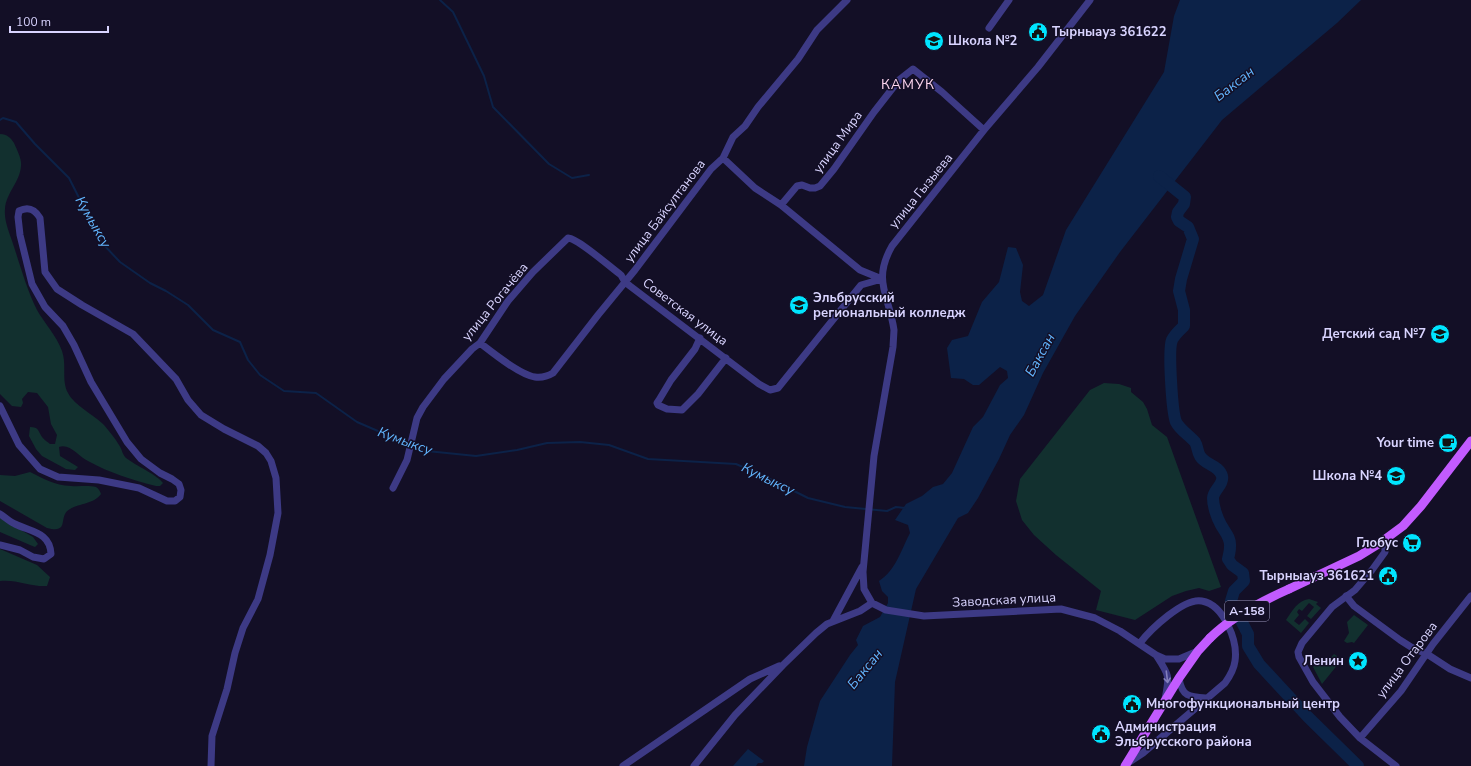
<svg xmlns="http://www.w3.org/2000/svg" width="1471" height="766" viewBox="0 0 1471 766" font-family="'Nunito Sans',sans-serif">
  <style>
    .green { fill: #12302f }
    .water { fill: #0c2248 }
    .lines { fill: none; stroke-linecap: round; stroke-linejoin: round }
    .stream { stroke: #0c2248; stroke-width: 2 }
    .river { stroke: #0c2248; stroke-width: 12 }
    .minor { stroke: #3d3a85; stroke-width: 7 }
    .major { stroke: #c25bff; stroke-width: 9 }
    .major-bridge { stroke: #c25bff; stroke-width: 9 }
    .oneway { stroke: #837fbc }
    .labels { text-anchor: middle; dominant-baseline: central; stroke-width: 3; stroke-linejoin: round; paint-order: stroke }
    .shield { fill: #130f26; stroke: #9e99be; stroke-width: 1 }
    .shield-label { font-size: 12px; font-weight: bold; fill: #d9d4ff }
    .poi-label { font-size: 13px; font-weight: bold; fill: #d9d4ff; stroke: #130f26; text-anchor: end }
    .street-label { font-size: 13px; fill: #d9d4ff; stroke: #130f26 }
    .neighbourhood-label { font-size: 14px; letter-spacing: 1px; fill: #ffd6f0; stroke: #130f26 }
    .water-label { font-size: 14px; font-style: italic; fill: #62b6ff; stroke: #130f26 }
  </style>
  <rect width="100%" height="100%" fill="#130f26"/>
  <path class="green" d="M0,134C7,134 11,138 14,143C17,150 22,159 21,166C20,182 6,193 5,209C4,219 8,229 11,238C19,261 26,288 37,310C45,324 56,335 62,351C67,365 61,380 68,393C74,405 94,415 104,425C109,431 115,438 119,445C122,449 122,454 126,458C135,465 159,476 163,483L160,486H156C132,480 110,473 88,461C79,457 70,443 59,447L60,456L78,467L75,470L66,469L42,456L36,449L29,436L30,427C39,427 38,431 42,437C44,440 48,442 50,444H55L57,435L51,424L48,407L37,393L28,392L22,399L23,403L21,407L12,406L0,394Z
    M1104,383L1119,384L1131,388V392L1143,402L1147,409L1152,425L1167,437L1221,587L1209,591L1199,588L1186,591L1172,596L1135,620L1096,610L1101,591L1056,555L1034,535L1022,520L1016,501L1020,479L1090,390Z
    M30,472C44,479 54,485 71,486C79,487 87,485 96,487C99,489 100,491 101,494C94,504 80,503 70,509C57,516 71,534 47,528L0,501V475L15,476Z
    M0,518L33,537L38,544L35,547L30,545L0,532Z
    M0,549L37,565L50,577L47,586C31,587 16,579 0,581Z
    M1309,599L1318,602L1316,604L1321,608L1311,619L1307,616L1314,607L1309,603L1302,611L1299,609L1297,612L1299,615L1294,621L1299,625L1305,619L1309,623L1301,633L1286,620C1293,610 1297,601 1309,599Z
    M1354,615L1368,625L1354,643L1352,642L1347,643L1344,641L1349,633L1347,622Z
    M1334,654L1337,656L1339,663L1322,684L1313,667L1318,661C1326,661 1329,660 1334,654Z"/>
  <path class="water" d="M1180,0H1361L1337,23L1222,120L1120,252L1075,316L1043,373L1024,415L1010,435L999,459L978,498L968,513L958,518L916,589L895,682L892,766H804L807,747L820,701L850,655L858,645L856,640L863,626L880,617L888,603V597L882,591L879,581C896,570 901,550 910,533L908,525L895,520L906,504L922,496L933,487L943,484L952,473L973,427L983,417L1000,385L1008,378L1007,371L1000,367L979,385H973L964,379L951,378L947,348L952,340L968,336L982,302L999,282L1008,247L1016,248L1023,265L1020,292L1022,301L1029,306L1043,295L1066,230L1164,72L1174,16Z
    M748,749L764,761L762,763H758L756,766H733Z"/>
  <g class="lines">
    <path class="stream" d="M440,0L453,12L484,76L493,107L549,164L572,178L589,175
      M0,120L3,118L16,122L35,144L69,178L102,243L120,262L150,283L166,291L188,305L213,330L240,342L248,360L260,375L284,391L316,393L357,422L408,444
      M412,446L427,451L476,456L517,450L547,443L580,442L609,445L648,459L736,464L766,477L808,498L845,507L887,511L896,507L905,508"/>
    <path class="river" d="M1159,176L1185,197L1184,204L1178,212L1177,217L1179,221L1188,227L1193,239L1181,279L1179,291L1184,310V326C1180,330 1175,334 1172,340C1168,349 1172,412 1176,422C1180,430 1189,435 1195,442C1198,447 1197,451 1200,456C1205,465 1219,465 1222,476C1224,484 1213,491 1213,498C1213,506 1217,518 1221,525C1225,532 1231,538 1230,547C1230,550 1229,555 1228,559L1232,565L1243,573L1244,581L1234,591L1231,601L1248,634V646L1259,664L1308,717L1358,766"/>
    <path class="minor" d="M1090,0L1038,67L984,130L892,246C872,281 889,295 894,330L893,347L874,456L863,572L864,589L872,603L886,610L924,616L1061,609L1095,618L1120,631L1156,655L1165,659H1179L1198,651
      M989,28L1009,0
      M723,158L755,188L781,205L860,270L882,279
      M781,205L797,186L802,185L810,188H815L820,186L834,169L874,112L899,80L913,69L942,92L984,130
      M700,338L695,349L671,380L659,400L657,403L658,405L667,409L682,410L698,394L726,358
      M480,343C493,353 520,375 535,377C542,378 548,376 553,373L598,315L635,270L711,169L723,158L733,137L745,126L758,107L798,59L817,30L847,0
      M0,406L19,445L40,469L58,477L99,480L139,488L167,501H175L180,497L181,490L179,484L172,479L160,473L141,459L127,442L91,382L74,345L63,326L45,307L32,284L20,235L18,217L19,211C29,206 35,210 40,218L45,272L57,289L82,305L133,334L176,379L188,400L201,415L224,429L258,446L266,453L271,461L276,478L278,513L270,555L258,599L243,628L235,653L227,689L212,736L211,766
      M393,488L407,460L417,418L423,407L444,379L472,349L480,343L508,301L533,272L568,238C579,239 611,268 621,275L625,282L630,286L759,384L770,390L778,388L782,383L861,285L882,279
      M0,514C5,517 10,522 15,524C31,532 50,532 51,554L44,559L33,557L20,550L0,545
      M1385,539V552L1372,570L1355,590L1332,607L1302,643L1298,652L1299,657L1313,682L1340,717L1360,738L1396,766
      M1346,596L1354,606L1400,640L1411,647L1427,654L1450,669L1471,678
      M833,621L862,567
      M1156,655C1169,675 1170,675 1165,699
      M1179,678C1182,697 1189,697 1207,698
      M1360,738L1401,691L1433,644L1471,596
      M1128,763L1143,753L1225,683C1230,676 1234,669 1235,661C1238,641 1224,605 1202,601C1184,597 1150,630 1140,643
      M623,766L750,679L779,666
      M694,766L735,715L783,665L816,633L827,624L860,611L872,603"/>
    <path class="major" d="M1289,589L1359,556L1380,543L1403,526L1421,506L1471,441
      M1125,766L1179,678L1198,651L1210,638"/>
    <path class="major-bridge" d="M1210,638C1231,617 1262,601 1289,589"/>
  </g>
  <defs><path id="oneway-shaft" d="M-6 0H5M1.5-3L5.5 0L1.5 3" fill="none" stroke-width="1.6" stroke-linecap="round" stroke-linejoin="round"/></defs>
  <use class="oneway" href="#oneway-shaft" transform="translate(1167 677) rotate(83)"/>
  <defs>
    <symbol id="civic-disc" viewBox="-11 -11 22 22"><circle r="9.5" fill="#00e5ff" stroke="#130f26"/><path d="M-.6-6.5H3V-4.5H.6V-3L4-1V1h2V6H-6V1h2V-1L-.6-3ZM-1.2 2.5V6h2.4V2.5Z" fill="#111"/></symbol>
    <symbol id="school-disc" viewBox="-11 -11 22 22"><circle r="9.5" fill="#00e5ff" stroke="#130f26"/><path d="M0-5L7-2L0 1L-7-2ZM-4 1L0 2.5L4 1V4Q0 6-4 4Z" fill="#111"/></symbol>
    <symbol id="university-disc" viewBox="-11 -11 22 22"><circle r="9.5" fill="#00e5ff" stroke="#130f26"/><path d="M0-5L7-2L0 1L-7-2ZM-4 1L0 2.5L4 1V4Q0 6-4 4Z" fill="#111"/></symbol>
    <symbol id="cafe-disc" viewBox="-11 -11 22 22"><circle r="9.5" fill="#00e5ff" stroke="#130f26"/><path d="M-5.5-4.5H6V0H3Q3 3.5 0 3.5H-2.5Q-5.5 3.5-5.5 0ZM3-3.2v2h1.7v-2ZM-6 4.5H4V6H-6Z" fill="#111"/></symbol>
    <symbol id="supermarket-disc" viewBox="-11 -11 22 22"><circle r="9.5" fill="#00e5ff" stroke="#130f26"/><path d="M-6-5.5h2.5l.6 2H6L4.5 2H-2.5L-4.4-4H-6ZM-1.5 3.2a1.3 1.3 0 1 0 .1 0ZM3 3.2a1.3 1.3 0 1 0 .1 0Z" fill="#111"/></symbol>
    <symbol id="sight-disc" viewBox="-11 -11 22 22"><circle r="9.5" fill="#00e5ff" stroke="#130f26"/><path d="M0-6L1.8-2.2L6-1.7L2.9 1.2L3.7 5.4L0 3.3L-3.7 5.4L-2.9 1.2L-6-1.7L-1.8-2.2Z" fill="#111"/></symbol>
  </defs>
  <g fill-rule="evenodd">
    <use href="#civic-disc" x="1027" y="21" width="22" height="22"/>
    <use href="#school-disc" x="923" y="30" width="22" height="22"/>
    <use href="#university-disc" x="788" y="294" width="22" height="22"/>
    <use href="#school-disc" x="1429" y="323" width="22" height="22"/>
    <use href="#cafe-disc" x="1437" y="432" width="22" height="22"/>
    <use href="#school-disc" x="1385" y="465" width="22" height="22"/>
    <use href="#supermarket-disc" x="1401" y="532" width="22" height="22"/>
    <use href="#civic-disc" x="1377" y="565" width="22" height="22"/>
    <use href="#sight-disc" x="1347" y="650" width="22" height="22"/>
    <use href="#civic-disc" x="1121" y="693" width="22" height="22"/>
    <use href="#civic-disc" x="1090" y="723" width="22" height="22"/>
  </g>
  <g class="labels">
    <rect class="shield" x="1225" y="601" width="44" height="20" rx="3"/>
    <g class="shield-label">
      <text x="1247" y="611">А-158</text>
    </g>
    <g class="poi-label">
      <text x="1052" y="32" text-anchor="start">Тырныауз 361622</text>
      <text x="948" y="41" text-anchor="start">Школа №2</text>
      <text x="813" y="298" text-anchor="start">Эльбрусский<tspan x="813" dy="15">региональный колледж</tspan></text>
      <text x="1426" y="334">Детский сад №7</text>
      <text x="1434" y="443">Your time</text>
      <text x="1382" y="476">Школа №4</text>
      <text x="1398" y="543">Глобус</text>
      <text x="1374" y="576">Тырныауз 361621</text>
      <text x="1344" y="661">Ленин</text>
      <text x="1146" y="704" text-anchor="start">Многофункциональный центр</text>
      <text x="1115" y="727" text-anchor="start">Администрация<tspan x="1115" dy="15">Эльбрусского района</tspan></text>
    </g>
    <g class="street-label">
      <text transform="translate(838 142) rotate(-54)">улица Мира</text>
      <text transform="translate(921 191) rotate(-51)">улица Гызыева</text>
      <text transform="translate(665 211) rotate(-53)">улица Байсултанова</text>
      <text transform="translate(495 302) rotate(-51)">улица Рогачёва</text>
      <text transform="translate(685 312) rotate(37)">Советская улица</text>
      <text transform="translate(1004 600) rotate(-3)">Заводская улица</text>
      <text transform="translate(1407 660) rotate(-53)">улица Отарова</text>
    </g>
    <g class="neighbourhood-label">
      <text x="908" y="84">КАМУК</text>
    </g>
    <g class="water-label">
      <text transform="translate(1234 84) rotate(-38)">Баксан</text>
      <text transform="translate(93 222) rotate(60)">Кумыксу</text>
      <text transform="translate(1040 355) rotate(-61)">Баксан</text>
      <text transform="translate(405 441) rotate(20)">Кумыксу</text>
      <text transform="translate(768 479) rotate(26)">Кумыксу</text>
      <text transform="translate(865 669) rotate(-51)">Баксан</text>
    </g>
  </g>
  <path d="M10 26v6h98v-6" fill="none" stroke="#d9d4ff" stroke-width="2"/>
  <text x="16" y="26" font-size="12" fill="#d9d4ff" stroke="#130f26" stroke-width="3" paint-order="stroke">100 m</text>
</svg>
